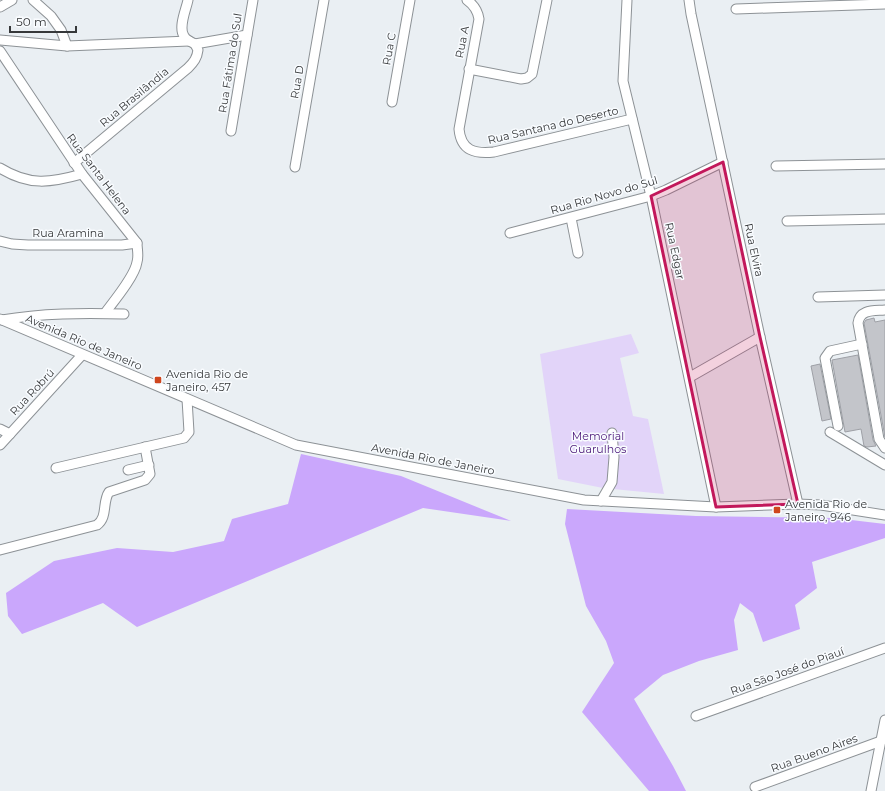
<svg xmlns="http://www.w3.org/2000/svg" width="885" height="791" font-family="Montserrat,sans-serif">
	<rect width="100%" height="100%" fill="#eaeff3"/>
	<path fill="#e2d4f9" d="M631 334 639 353 620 358 633 416 648 419 664 494 603 488 558 479 540 354Z"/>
	<g fill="#caa7fc">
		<path d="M301 454 401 476 511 521 423 508 137 627 103 603 22 634 8 616 6 593 54 561 117 548 173 552 224 541 232 519 288 504Z"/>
		<path d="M567 509 696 516 834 518 885 524V538L812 562 817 588 795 605 800 629 763 642 753 613 740 603 734 620 738 650 699 661 663 675 634 699 673 766 686 791H649L582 712 614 663 606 641 586 606 565 524Z"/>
	</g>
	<g fill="#c3c5ca" stroke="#9ea0a6">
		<path d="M874 318 875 322 885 320V437L864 323 866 320Z"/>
		<path d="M858 355 873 440 876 446 867 447 864 446 861 429 845 432 832 360Z"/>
		<path d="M820 364 831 419 822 421 811 366Z"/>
	</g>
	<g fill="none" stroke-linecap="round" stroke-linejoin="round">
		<defs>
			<g id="minor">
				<path d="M33 0 51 16 61 30 67 46"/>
				<path d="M188 0C186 10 178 27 184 36 186 40 191 42 195 44L247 35"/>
				<path d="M467 0C474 5 478 12 479 19L459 129C461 151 475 154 494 152L632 119"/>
				<path d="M627 0 623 81 651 196 716 507"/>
				<path d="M689 0 691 14 760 337 798 504"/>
				<path d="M0 7 12 0"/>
				<path d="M736 9 885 4"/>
				<path d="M0 40 67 46 189 41"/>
				<path d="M0 51 82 174 137 243C137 249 139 256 137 262 135 276 114 301 105 313"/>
				<path d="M469 69 521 79 527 78 532 74 547 0"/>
				<path d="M392 102 410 0"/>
				<path d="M231 131 253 0"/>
				<path d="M74 163 188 68C194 62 197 58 198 50L195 44"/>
				<path d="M776 166 885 164"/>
				<path d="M295 167 324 0"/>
				<path d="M0 168C29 186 50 183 82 174"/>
				<path d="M571 218 578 253"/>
				<path d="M787 221 885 219"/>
				<path d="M510 233 651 196 666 190 723 162"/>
				<path d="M0 241 12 244 28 245H122L137 243"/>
				<path d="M818 297 885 295"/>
				<path d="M885 310C874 311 860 309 858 323L879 439 885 448"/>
				<path d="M0 319 296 445 584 500 716 507 798 504 821 505 885 515"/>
				<path d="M2 320C42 313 83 313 124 314"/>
				<path d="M690 377 760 337"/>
				<path d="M838 426 825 358 830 351 862 344"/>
				<path d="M0 429 10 434"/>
				<path d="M830 432 885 465"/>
				<path d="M0 445 82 355"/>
				<path d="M56 468 184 438 189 432 187 399"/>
				<path d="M128 470 149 465"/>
				<path d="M601 501 612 482 614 457 612 433"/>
				<path d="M0 550 97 525C108 517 102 502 109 492L145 480 150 474 145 447"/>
				<path d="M696 716 885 648"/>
				<path d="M755 787 881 741"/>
				<path d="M871 791 885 720"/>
			</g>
		</defs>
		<use href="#minor" stroke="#8d9296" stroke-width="11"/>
		<use href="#minor" stroke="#fff" stroke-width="9"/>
	</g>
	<path fill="#c2185b" fill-opacity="0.2" stroke="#c2185b" stroke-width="3" stroke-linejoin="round" d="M723 162 760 337 798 504 716 507 651 196Z"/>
	<g fill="#cf461e" stroke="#f9fcff" stroke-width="1.5">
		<rect x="154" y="376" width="8" height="8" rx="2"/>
		<rect x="773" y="506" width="8" height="8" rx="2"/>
	</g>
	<g text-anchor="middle" stroke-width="3" stroke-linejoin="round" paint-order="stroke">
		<g font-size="11" fill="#36383a" stroke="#f9fcff">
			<text transform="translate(462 42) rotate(-79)" y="4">Rua A</text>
			<text transform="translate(389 49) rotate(-80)" y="4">Rua C</text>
			<text transform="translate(230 63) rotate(-81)" y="4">Rua Fátima do Sul</text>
			<text transform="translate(297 82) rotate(-80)" y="4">Rua D</text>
			<text transform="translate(134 97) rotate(-40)" y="4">Rua Brasilândia</text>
			<text transform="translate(553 125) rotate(-13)" y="4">Rua Santana do Deserto</text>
			<text transform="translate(99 174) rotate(53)" y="4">Rua Santa Helena</text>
			<text transform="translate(604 195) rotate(-16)" y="4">Rua Rio Novo do Sul</text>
			<text x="68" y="237">Rua Aramina</text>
			<text transform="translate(754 250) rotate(78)" y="4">Rua Elvira</text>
			<text transform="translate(675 251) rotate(78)" y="4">Rua Edgar</text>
			<text transform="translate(84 342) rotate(23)" y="4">Avenida Rio de Janeiro</text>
			<text transform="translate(32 392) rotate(-47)" y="4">Rua Robrú</text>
			<text transform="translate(433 459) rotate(11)" y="4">Avenida Rio de Janeiro</text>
			<text transform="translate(787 671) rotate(-20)" y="4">Rua São José do Piauí</text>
			<text transform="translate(814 753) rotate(-20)" y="4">Rua Bueno Aires</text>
		</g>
		<g font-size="11" fill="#36383a" stroke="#f9fcff" text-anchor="start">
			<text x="166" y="378">Avenida Rio de<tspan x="166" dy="13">Janeiro, 457</tspan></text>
			<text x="785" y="508">Avenida Rio de<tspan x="785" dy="13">Janeiro, 946</tspan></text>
		</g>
		<g font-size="11" fill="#4b1779" stroke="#f9fcff">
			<text x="598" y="440">Memorial<tspan x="598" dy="13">Guarulhos</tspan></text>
		</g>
	</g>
	<path d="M10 26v6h66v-6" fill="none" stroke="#36383a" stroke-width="2"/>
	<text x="16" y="26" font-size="12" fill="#36383a" stroke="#f9fcff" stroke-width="3" paint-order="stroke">50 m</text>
</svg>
